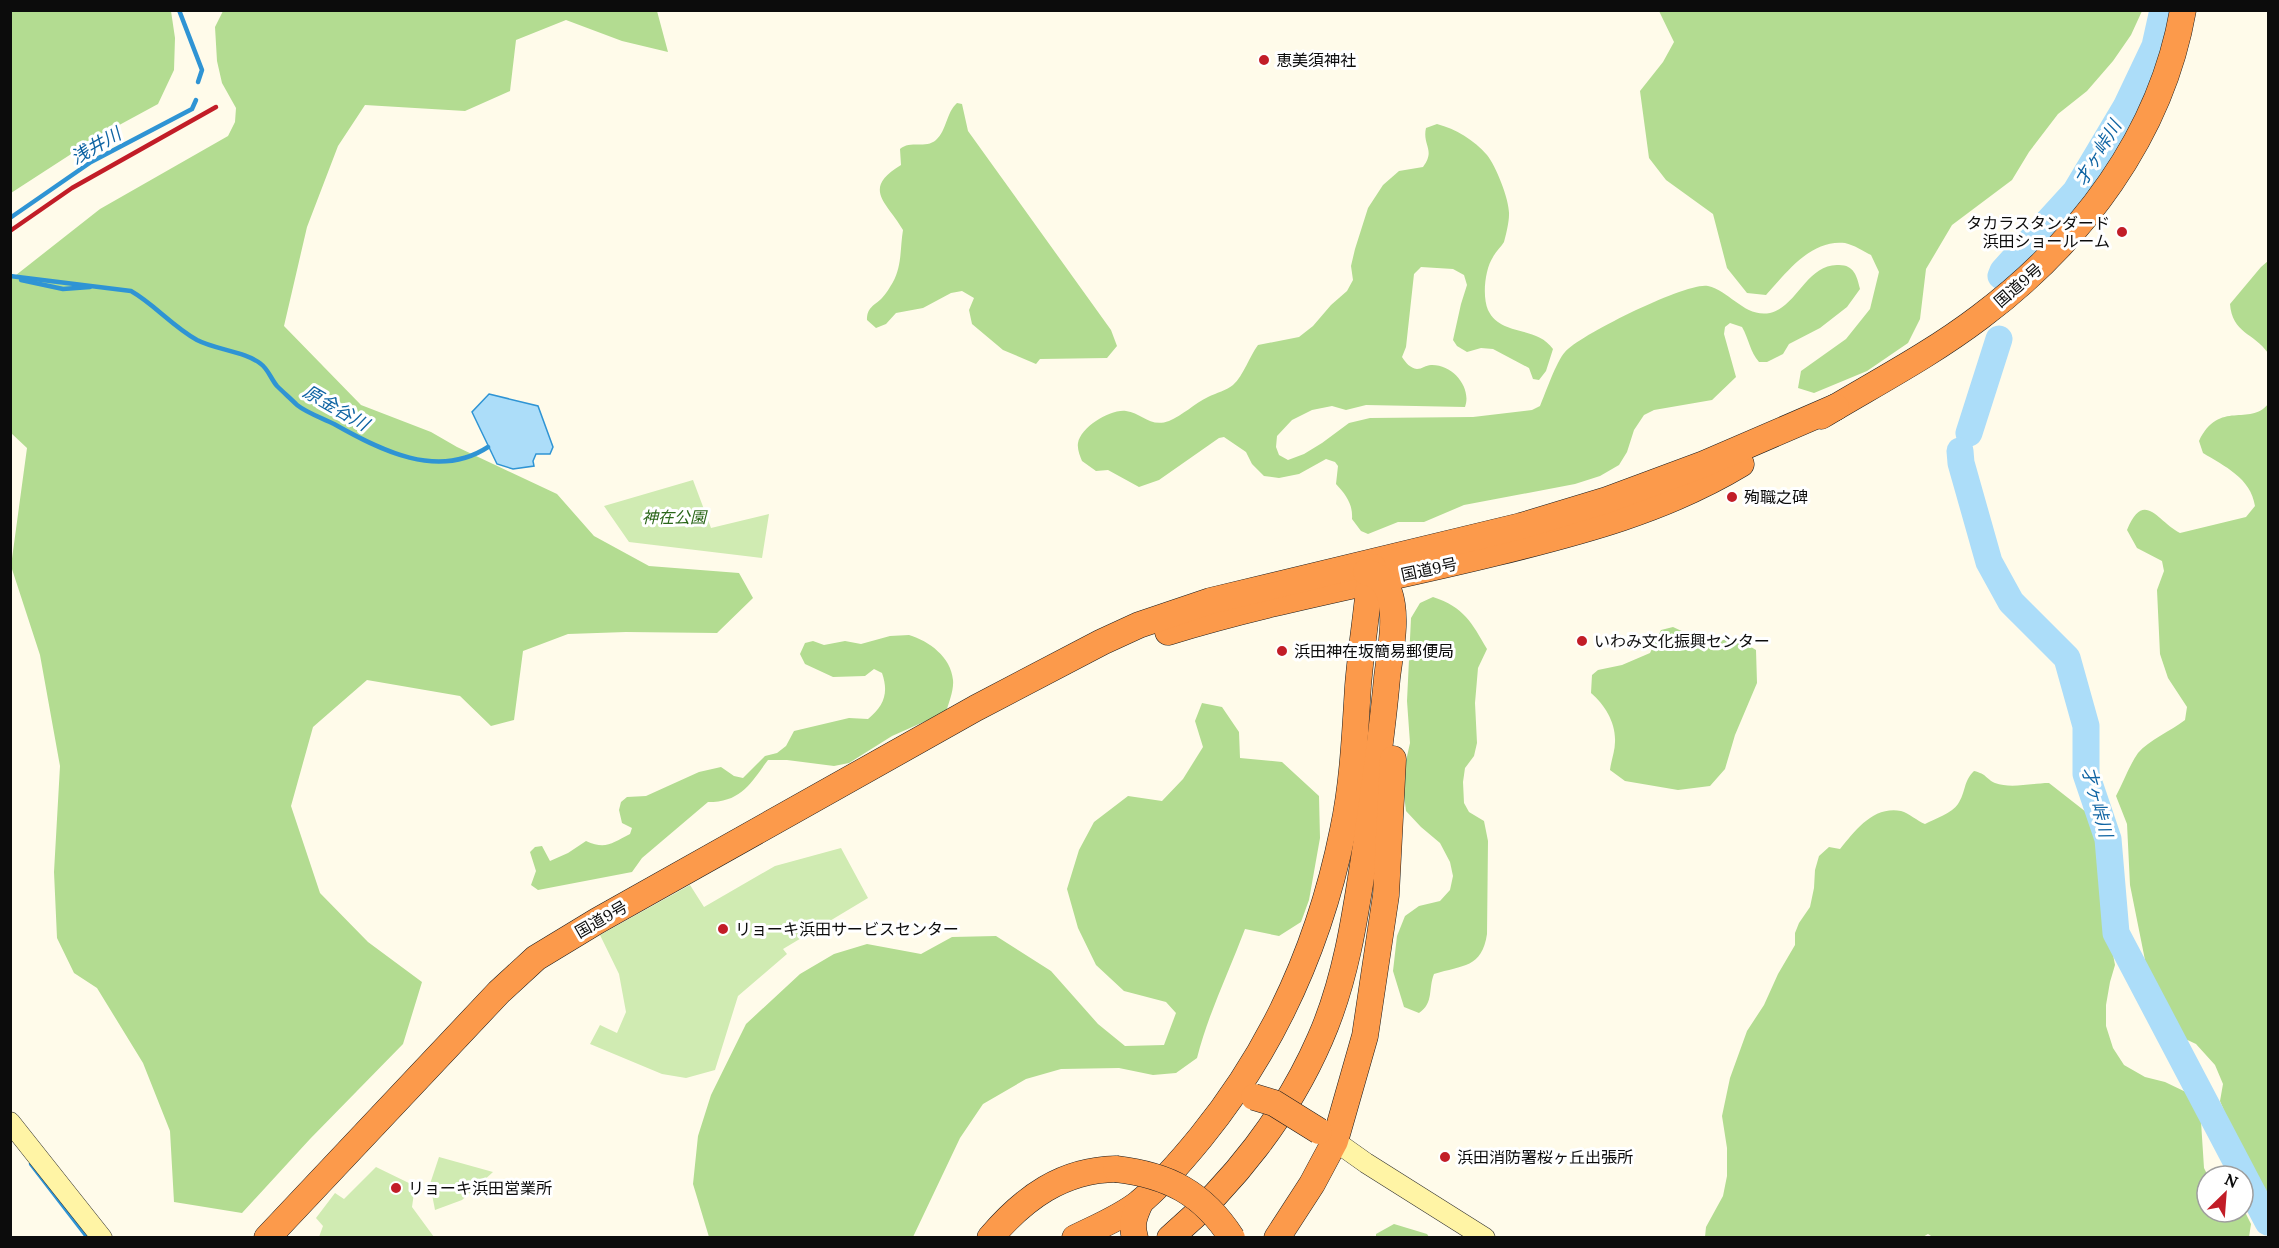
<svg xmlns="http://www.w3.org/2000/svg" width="2279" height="1248" font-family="Lora,'Noto Sans JP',serif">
	<rect width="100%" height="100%" fill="#fffbea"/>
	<g fill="#d0ebb2">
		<path d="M693 480 711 528 769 514 762 558 629 542 604 506Z"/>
		<path d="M841 848 868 898 783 949 787 954 738 996 715 1070 686 1078 662 1074 590 1044 600 1025 617 1033 626 1012 619 974 600 935 690 885 704 907 775 866Z"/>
		<path d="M439 1157 493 1172 462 1200 435 1210 430 1184Z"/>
		<path d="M376 1167 415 1186 412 1207 434 1237H319L323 1226 316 1218 335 1193 344 1199Z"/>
	</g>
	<g fill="#b3dc91">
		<path d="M11 10 171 11 175 38 174 70 158 104 99 136 11 193Z"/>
		<path d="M223 11H657L668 52 622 41 566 20 516 40 510 91 465 111 365 105 338 146 307 227 284 326 361 405 431 432 457 447 557 494 594 536 649 566 739 573 753 598 717 633 626 632 568 634 523 651 514 720 491 726 460 696 367 680 313 727 291 806 320 893 368 942 422 982 403 1044 310 1139 242 1213 174 1202 170 1131 143 1063 97 988 74 973 57 938 54 872 60 766 40 655 11 566 27 448 11 433V279L100 209 228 136 235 122 236 108 222 83 217 61 215 27Z"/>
		<path d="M1659 11H2142L2131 35 2113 61 2087 91 2058 114 2029 152 2012 180 1952 225 1926 269 1920 319 1908 343 1867 371 1814 393 1798 388 1801 371 1846 339 1870 309 1879 272 1871 255C1863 251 1854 245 1845 243 1811 239 1787 272 1766 295L1747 293 1727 268 1713 214 1666 180 1649 158 1640 91 1663 62 1674 42Z"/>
		<path d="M957 103 962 104 968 131 1111 330 1117 346 1107 358 1040 359 1036 364 1003 350 972 324 969 310 974 298 962 291 951 293 923 308 896 313 886 324 876 328 867 320C867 307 874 306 882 298 886 294 890 287 893 282 902 266 900 248 903 230 887 202 861 189 901 165L900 149C910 140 926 149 936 140 947 130 946 113 957 103Z"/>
		<path d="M1437 124C1456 129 1474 140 1487 155 1496 166 1510 201 1509 215 1509 222 1506 235 1504 242 1501 247 1496 251 1493 257 1485 269 1482 296 1488 310 1501 337 1536 325 1553 349L1546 371 1539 380 1533 379 1529 368 1493 349 1481 348 1467 352 1457 346 1453 340 1461 304 1467 285 1464 275 1453 269 1421 267 1414 274 1406 347 1402 357C1406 363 1410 368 1417 369 1422 369 1426 365 1431 365 1453 364 1472 388 1465 407L1366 405 1346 410 1332 406 1312 410 1292 420 1277 436 1276 447 1279 455 1288 460 1304 454 1322 443 1349 423 1370 418 1473 417 1532 410 1540 406C1546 392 1556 362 1565 352 1579 335 1689 281 1708 286 1730 291 1745 318 1770 313 1797 307 1807 263 1839 265 1854 265 1857 276 1860 289L1847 307 1820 328 1789 344 1783 354 1767 362H1759C1750 352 1749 339 1742 327L1730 323 1725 327 1724 334 1736 377 1712 400 1654 410 1644 415 1634 430 1627 452 1619 465 1600 476 1575 484 1464 505 1424 522H1398L1368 534 1361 531 1352 519C1353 504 1346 495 1336 484L1338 466 1335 462 1326 459 1299 474 1279 478 1264 476 1252 464 1246 452 1224 437 1219 438 1159 480 1139 487 1108 470 1096 471 1082 461C1080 456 1077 449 1078 443 1081 427 1110 409 1126 411 1142 413 1150 428 1169 421 1183 415 1194 404 1208 397 1216 393 1227 390 1233 385 1244 375 1249 357 1258 345L1299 337 1313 326 1331 305 1347 291 1353 280 1351 266 1355 249 1368 208 1383 185 1399 171 1423 167C1436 150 1422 145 1426 128Z"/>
		<path d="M2268 261V353C2254 333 2232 333 2230 304L2261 267Z"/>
		<path d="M2268 404V1198L2257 1189 2220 1101 2223 1084 2215 1065 2196 1044 2179 1036 2162 1007 2147 970 2130 885 2127 824 2116 796C2123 783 2129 766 2138 753 2149 740 2171 731 2185 720L2187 707 2168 678 2160 654 2157 590 2164 571 2162 561 2137 548 2127 530C2144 489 2157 521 2180 533L2246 517 2255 506C2251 478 2224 466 2203 453L2199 441C2219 399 2250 427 2268 404Z"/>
		<path d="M1433 597C1464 607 1472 623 1487 649L1478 668 1475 703 1477 743 1474 756 1465 768 1463 782 1464 803 1469 812 1484 821 1488 841 1487 934C1482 968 1463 965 1434 974 1428 989 1434 1003 1419 1013L1404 1007 1393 971 1397 936 1405 916 1419 906 1440 901 1450 890 1453 876 1450 862 1440 843 1421 827 1406 811 1402 779 1410 743 1407 701 1411 618 1420 603Z"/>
		<path d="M1673 627 1686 633 1698 643H1712L1727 639 1741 641 1756 650 1757 683 1735 735 1725 769 1710 786 1678 790 1625 781 1610 770C1611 761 1615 751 1615 742 1616 723 1605 705 1591 693L1592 675 1598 670 1622 665 1650 653 1661 630Z"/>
		<path d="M909 635C929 641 951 657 953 680 954 690 949 702 946 712L892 736 849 763 834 766 787 760H768C750 784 741 802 708 802L642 858 632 872 538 890 531 885 536 871 530 852 535 847 542 846 550 861 568 853 586 841C606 850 612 843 630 834L632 828 622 823 619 810 621 802 627 797 646 796 699 772 721 767 734 776 743 778 765 756 777 753 786 746 794 731 849 718 868 719C884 706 889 693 882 673L874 669 865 676 833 677 805 664 800 654 805 643 813 641 824 645 845 641 861 644 890 636Z"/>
		<path d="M1202 703 1222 707 1239 732 1240 758 1282 762 1319 796 1320 838 1309 900 1301 922 1279 936 1245 929C1229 972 1208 1014 1197 1058L1176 1073 1153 1075 1119 1068 1061 1069 1026 1079 983 1104 960 1138 913 1237H709L693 1184 698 1136 711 1095 746 1024 800 974 834 954 867 944 921 954 952 937 996 936 1051 971 1098 1024 1125 1046 1164 1045 1176 1013 1166 1002 1124 991 1096 965 1078 928 1067 889 1079 850 1094 822 1128 796 1162 801 1183 779 1203 747 1195 721Z"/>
		<path d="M1974 771C1987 774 1986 779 1995 783 2011 789 2032 783 2049 783L2086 812 2093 833 2106 856 2107 896 2105 933 2112 949 2115 965 2110 982 2106 1005V1026L2113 1048 2124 1065 2145 1077 2165 1082 2190 1094 2200 1106 2204 1168 2208 1176 2207 1212H2243V1208L2251 1224 2249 1237 1934 1238 1928 1234 1921 1238 1705 1237 1706 1227 1723 1196 1727 1176V1148L1722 1116 1730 1078 1747 1031 1764 1005 1778 974 1795 945V933L1799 923 1810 907 1814 888 1815 870 1819 856 1829 847 1840 849C1856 830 1873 806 1901 811 1909 813 1917 821 1925 824 1935 819 1952 813 1958 804 1966 792 1963 782 1974 771Z"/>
		<path d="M1394 1224 1427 1234 1429 1237H1376V1234Z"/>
	</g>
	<path fill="#acddf9" stroke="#2f94d4" stroke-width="1.5" d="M489 394 538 406 553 447 550 454H536L533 461 534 466 513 469 497 464 472 412Z"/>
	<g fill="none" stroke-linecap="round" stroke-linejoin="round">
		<g stroke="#2f94d4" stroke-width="4.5">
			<path d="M179 10 202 70 198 82"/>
			<path d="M10 218 91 162 192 109 196 100"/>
			<path d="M10 276 131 291C154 304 172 326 197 340 216 350 245 351 261 364 268 369 271 379 277 386 283 392 291 399 297 405 307 413 322 418 334 424 380 450 438 480 488 447"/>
			<path d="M21 280 63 289 90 287"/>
			<path d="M31 1164 88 1238"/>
		</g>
		<g stroke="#acddf9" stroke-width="27">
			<path d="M2001 276 2003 271 2076 191 2126 107 2155 46 2163 10"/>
			<path d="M1969 433 1999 339"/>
			<path d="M1960 451 1961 463 1989 562 2011 602 2067 658 2086 726V774L2108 839 2116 933 2268 1222"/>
		</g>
		<defs>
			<g id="secondary">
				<path d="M10 1122 102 1238"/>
				<path d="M1335 1141 1366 1163 1485 1238"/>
			</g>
			<g id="highway">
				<path d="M1821 416C1874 384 1930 355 1980 317 2080 242 2161 136 2183 10"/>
				<path d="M1168 632C1275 599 1386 580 1495 553 1580 532 1665 510 1741 464"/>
				<path d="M267 1238 499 992 536 958 597 921 976 708 1102 642 1139 625 1210 601 1521 526 1607 500 1704 464 1836 407"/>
				<path d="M990 1238C1024 1198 1062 1170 1116 1169"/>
				<path d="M1075 1238C1097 1227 1120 1218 1139 1203 1162 1184 1183 1159 1201 1137 1275 1046 1320 944 1343 830 1353 783 1355 734 1358 686 1361 649 1367 613 1370 577L1373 567"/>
				<path d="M1135 1238C1131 1224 1134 1216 1140 1203"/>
				<path d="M1170 1238C1233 1184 1287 1115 1320 1039 1347 978 1356 911 1366 845 1374 790 1382 734 1387 678 1390 652 1398 618 1389 592 1385 581 1377 575 1366 572"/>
				<path d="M1277 1238 1312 1184 1335 1141 1365 1036 1386 895 1393 759"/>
			</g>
		</defs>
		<use href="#secondary" stroke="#2e2e2e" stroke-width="21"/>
		<use href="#highway" stroke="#1d1d1d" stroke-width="27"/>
		<use href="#secondary" stroke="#fff4a5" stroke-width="20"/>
		<use href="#highway" stroke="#fc9a4b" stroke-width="26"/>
		<path stroke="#c21d27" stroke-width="4.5" d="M10 231 72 188 216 107"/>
		<defs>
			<g id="highway-bridge">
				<path d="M1254 1097 1274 1103 1319 1131"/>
				<path d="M1116 1169C1168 1175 1203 1193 1232 1238"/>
			</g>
		</defs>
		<use href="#highway-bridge" stroke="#1d1d1d" stroke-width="27" stroke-linecap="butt"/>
		<use href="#highway-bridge" stroke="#fc9a4b" stroke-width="26"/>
	</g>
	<g fill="#c21d27" stroke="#fff" stroke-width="2">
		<circle cx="1264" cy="60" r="6"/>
		<circle cx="2122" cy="232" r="6"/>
		<circle cx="1732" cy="497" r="6"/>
		<circle cx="1582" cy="641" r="6"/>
		<circle cx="1282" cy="651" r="6"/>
		<circle cx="723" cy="929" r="6"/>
		<circle cx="1445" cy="1157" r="6"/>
		<circle cx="396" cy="1188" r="6"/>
	</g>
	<g text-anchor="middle" stroke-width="6" stroke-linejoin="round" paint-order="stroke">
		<g font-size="16" fill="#0c0c0c" stroke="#fff" text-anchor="start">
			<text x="1276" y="66">恵美須神社</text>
			<text x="2110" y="229" text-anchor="end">タカラスタンダード<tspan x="2110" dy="18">浜田ショールーム</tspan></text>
			<text x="1744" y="503">殉職之碑</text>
			<text x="1594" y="647">いわみ文化振興センター</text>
			<text x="1294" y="657">浜田神在坂簡易郵便局</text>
			<text x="735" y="935">リョーキ浜田サービスセンター</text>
			<text x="1457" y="1163">浜田消防署桜ヶ丘出張所</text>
			<text x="408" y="1194">リョーキ浜田営業所</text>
		</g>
		<g font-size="16" fill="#0c0c0c" stroke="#fff">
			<text transform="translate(2018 285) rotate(-41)" y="6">国道9号</text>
			<text transform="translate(1429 569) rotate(-12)" y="6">国道9号</text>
			<text transform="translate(601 919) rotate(-30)" y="6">国道9号</text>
		</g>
		<g font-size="16" font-style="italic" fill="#2a6619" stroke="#fff">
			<text x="674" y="523">神在公園</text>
		</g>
		<g font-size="18" font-style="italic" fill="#0f64a3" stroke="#fff">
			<text transform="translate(96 146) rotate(-30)" y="6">浅井川</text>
			<text transform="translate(2098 153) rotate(-59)" y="6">才ヶ峠川</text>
			<text transform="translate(336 408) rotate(30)" y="6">原金谷川</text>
			<text transform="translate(2097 802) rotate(75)" y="6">才ヶ峠川</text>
		</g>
	</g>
	<rect width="2279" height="1248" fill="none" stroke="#0c0c0c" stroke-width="24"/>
	<g transform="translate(2225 1194) rotate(25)"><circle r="28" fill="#ffffff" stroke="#9e9e9e" stroke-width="1.5"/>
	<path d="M0-4.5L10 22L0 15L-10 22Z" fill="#c21d27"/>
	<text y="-9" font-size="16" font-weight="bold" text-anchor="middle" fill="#0c0c0c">N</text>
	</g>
</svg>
